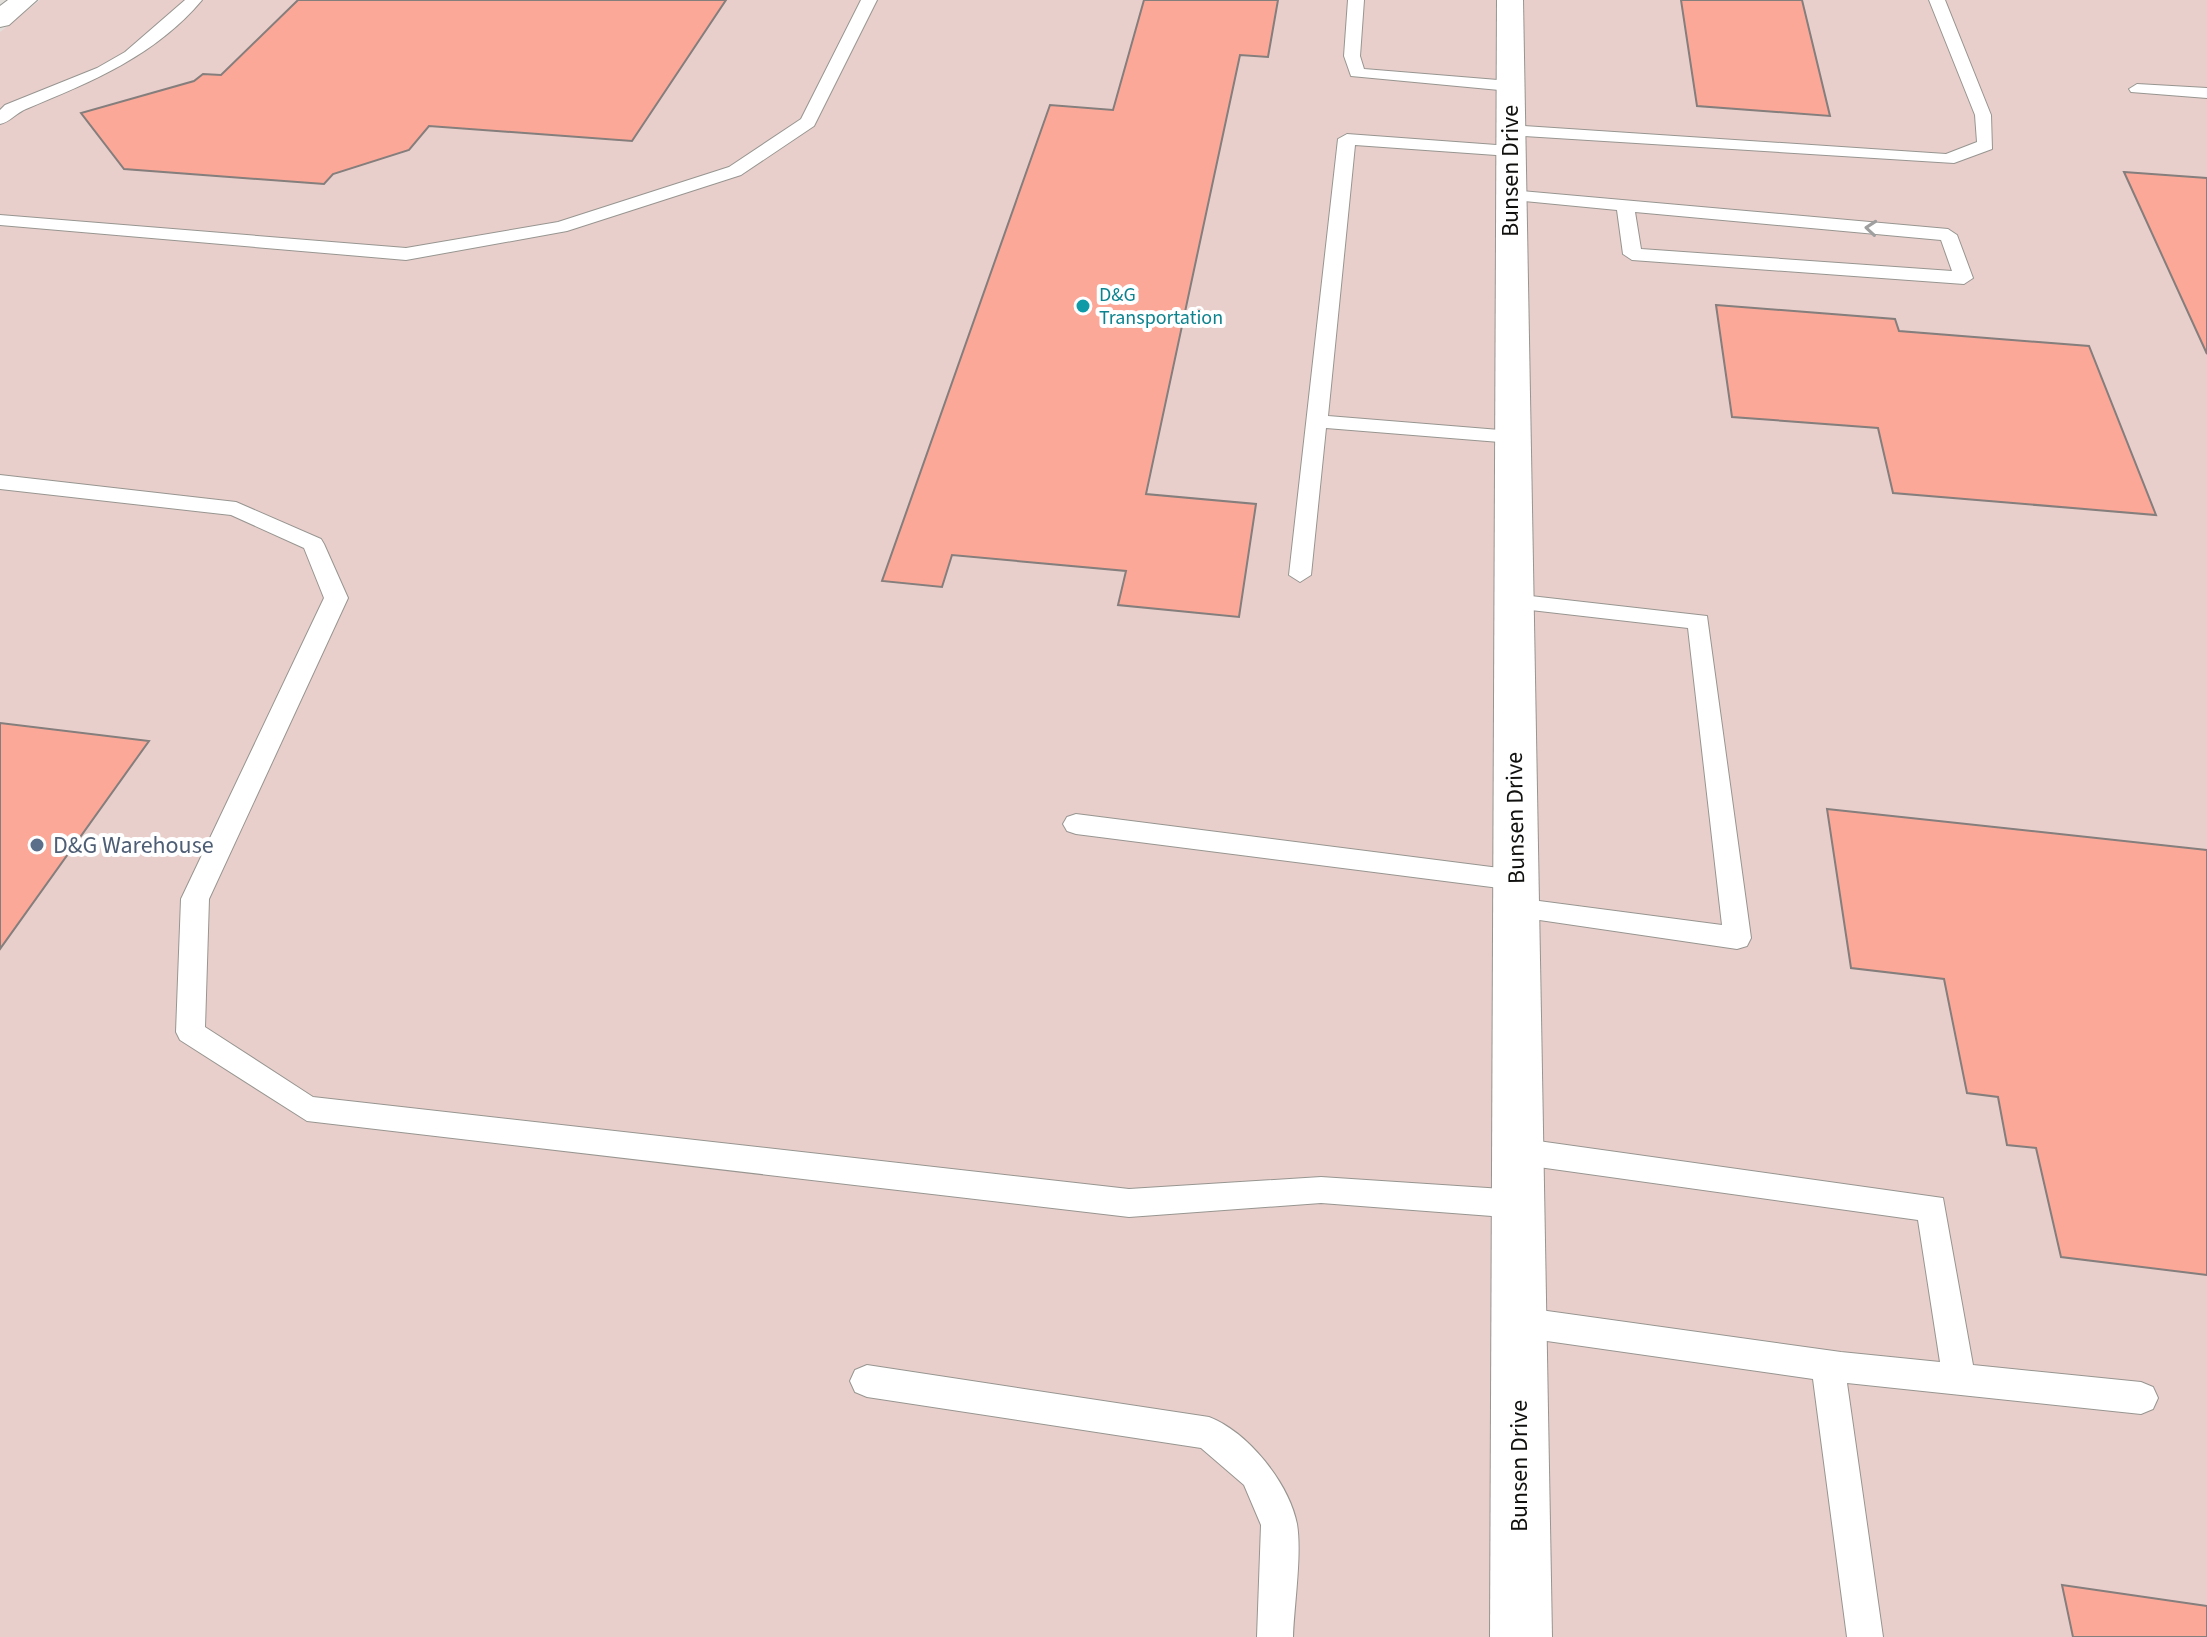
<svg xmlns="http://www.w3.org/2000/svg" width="2207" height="1637" font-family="'Source Sans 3',sans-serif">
	<rect width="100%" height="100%" fill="#e2dfda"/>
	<path fill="#e9cfcc" d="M40 0H2207V1637H0V32Z"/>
	<g fill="#fba898" stroke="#847e7d" stroke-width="2">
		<path d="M298 0H726L632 141 429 126 409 150 333 174 324 184 124 169 81 113 194 81 203 74 221 75Z"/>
		<path d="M1144 0H1278L1268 57 1240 55 1146 494 1256 504 1239 617 1118 605 1126 571 952 555 942 587 882 581 1050 105 1113 110Z"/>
		<path d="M1681 0H1802L1830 116 1697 106Z"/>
		<path d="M2124 172 2207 178V354Z"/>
		<path d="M1716 305 1895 319 1899 331 2089 346 2156 515 1893 493 1878 428 1732 417Z"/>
		<path d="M0 723 149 741 0 949Z"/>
		<path d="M1827 809 2207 850V1275L2061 1257 2036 1148 2007 1145 1998 1097 1967 1093 1944 979 1851 968Z"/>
		<path d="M2062 1585 2207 1606V1637H2073Z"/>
	</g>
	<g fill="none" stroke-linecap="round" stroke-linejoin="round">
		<defs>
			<g id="service">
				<path d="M185 0H202C155 56 91 82 26 109 16 113 10 122 0 124V110L5 105 97 68 125 52Z"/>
				<path d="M861 0H877L814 126 741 175 567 231 406 260 0 225V215L406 248 558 222 729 167 801 119Z"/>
				<path d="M1348 0H1364L1360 56 1364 69 1510 81 1518 86 1510 91 1351 76 1344 56Z"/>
				<path d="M1929 0H1945L1991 115 1992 149 1954 163 1510 135 1501 130 1510 125 1946 154 1977 142 1975 115Z"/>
				<path d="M2137 84 2207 88V98L2131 92 2129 89Z"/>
				<path d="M1347 134 1510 146 1519 151 1510 156 1355 145 1328 416 1512 431 1523 437 1512 443 1326 428 1311 575 1300 582 1289 575 1338 139Z"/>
				<path d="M1510 190 1948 229 1957 235 1973 278 1964 284 1632 260 1623 254 1617 210 1504 199V191ZM1635 212 1941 240 1952 271 1641 249Z"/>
				<path d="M0 475 236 502 321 539 324 544 348 598 209 899 205 1027 313 1097 1129 1189 1321 1177 1518 1190 1529 1194 1534 1204 1529 1214 1518 1218 1321 1203 1129 1217 307 1121 180 1040 176 1032 181 899 324 598 304 548 231 515 0 489Z"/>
				<path d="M1513 594 1707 616 1751 938 1747 946 1737 949 1506 915 1502 908 1506 901 1516 898 1722 925 1688 628 1505 607 1501 602Z"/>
				<path d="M1076 814 1515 870 1524 873 1528 880 1524 887 1515 890 1076 834 1067 831 1063 824 1067 817Z"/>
				<path d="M1517 1138 1943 1198 1973 1365 2141 1382 2153 1387 2158 1398 2153 1409 2141 1414 1847 1383 1883 1637H1847L1813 1379 1518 1337 1506 1333 1502 1322 1506 1311 1518 1307 1841 1352 1940 1362 1918 1220 1517 1164 1506 1160 1502 1151 1506 1142Z"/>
				<path d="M867 1365 1209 1417C1248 1432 1289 1483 1297 1524 1302 1554 1294 1606 1293 1637H1257L1261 1525 1244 1485 1201 1448 867 1397 855 1392 850 1381 855 1370Z"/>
			</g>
			<path id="minor" d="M1497 0H1523L1552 1637H1490Z"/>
			<path id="tertiary" d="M8 0H37L9 25 0 27V6Z"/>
		</defs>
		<use href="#service" stroke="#979590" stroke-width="2"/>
		<use href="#minor" stroke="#979590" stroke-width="2"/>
		<use href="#tertiary" stroke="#979590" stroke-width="2"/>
		<use href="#service" fill="#fff" fill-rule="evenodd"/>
		<use href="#minor" fill="#fff" fill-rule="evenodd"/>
		<use href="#tertiary" fill="#fff" fill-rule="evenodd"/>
	</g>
	<defs><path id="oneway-chevron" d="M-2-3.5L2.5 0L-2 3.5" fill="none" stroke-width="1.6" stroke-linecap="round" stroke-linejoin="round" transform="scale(2)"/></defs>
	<use stroke="#9f9f9f" href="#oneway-chevron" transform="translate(1871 228) rotate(-175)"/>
	<circle fill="#0f9aa8" stroke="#fff" stroke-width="3" cx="1083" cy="306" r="8"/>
	<circle fill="#5c6f8a" stroke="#fff" stroke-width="3" cx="37" cy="845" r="8"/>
	<g text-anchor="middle" stroke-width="8" stroke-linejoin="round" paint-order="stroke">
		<g font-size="20" fill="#0d838f" stroke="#fff" text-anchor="start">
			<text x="1099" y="301">D&amp;G<tspan x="1099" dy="23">Transportation</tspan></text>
		</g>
		<g font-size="24" fill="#10100e" stroke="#fff">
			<text transform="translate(1510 171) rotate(-90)" y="8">Bunsen Drive</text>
			<text transform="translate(1515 818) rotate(-91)" y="8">Bunsen Drive</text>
			<text transform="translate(1519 1466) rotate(-90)" y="8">Bunsen Drive</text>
		</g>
		<g font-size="24" fill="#4e5e75" stroke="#fff" text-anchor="start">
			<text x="53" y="853">D&amp;G Warehouse</text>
		</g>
	</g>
</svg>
